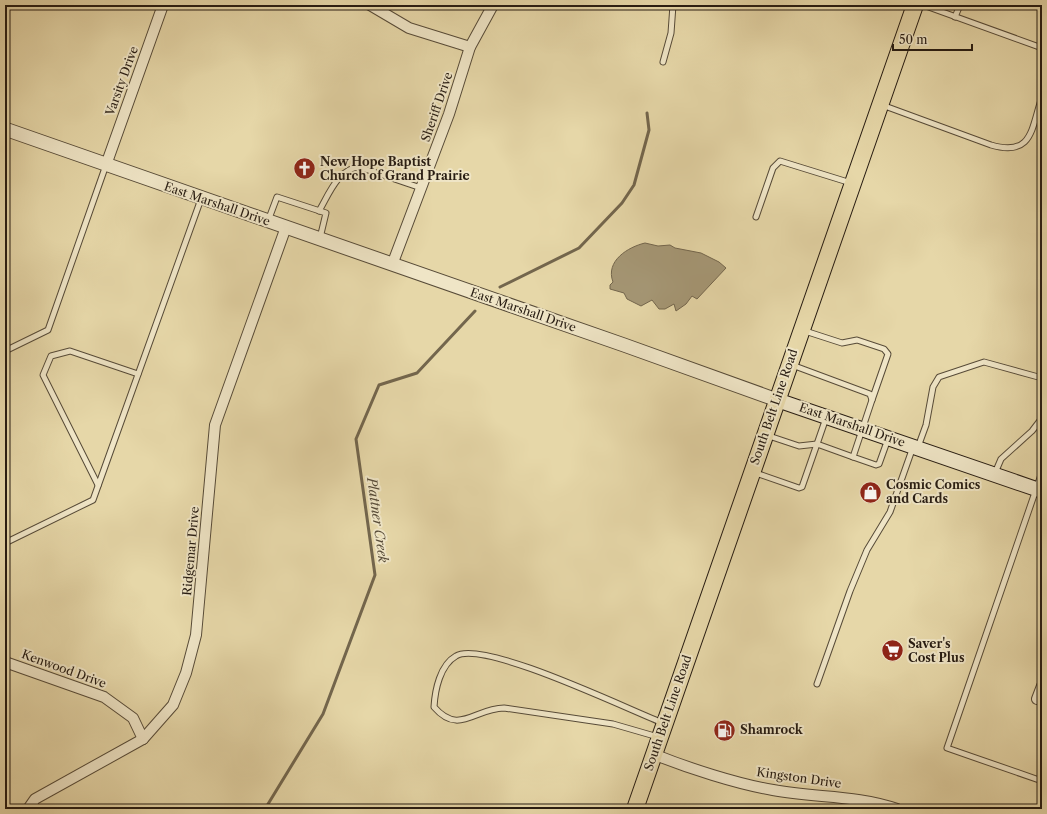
<svg xmlns="http://www.w3.org/2000/svg" width="1047" height="814" font-family="'Libre Caslon Text',serif">
	<rect width="100%" height="100%" fill="#e6d7a8"/>
	<filter id="stains"><feTurbulence type="fractalNoise" baseFrequency=".005" numOctaves="4"/><feColorMatrix values="0 0 0 0 .2 0 0 0 0 .09 0 0 0 0 .02 0 0 0 .5 -.17"/></filter>
	<radialGradient id="worn" r=".72"><stop offset=".6" stop-color="#630" stop-opacity="0"/><stop offset="1" stop-color="#630" stop-opacity=".3"/></radialGradient>
	<path fill="#a59775" stroke="#73664d" d="M645 243 658 246 670 245 675 248 701 253 719 262 726 268 697 299 692 296 686 304 676 311 674 304 665 309H659L652 300 641 306 627 299 624 293 610 289V285L613 282C605 261 628 247 645 243Z"/>
	<g fill="none" stroke-linecap="round" stroke-linejoin="round">
		<g stroke="#73664d" stroke-width="3">
			<path d="M500 287 579 248 622 203 634 185 649 130 647 113"/>
			<path d="M265 809 323 714 375 575 356 439 379 385 417 373 475 311"/>
		</g>
		<defs>
			<g id="service">
				<path d="M923 5 1042 48"/>
				<path d="M955 17 960 5"/>
				<path d="M663 62 671 33 673 5"/>
				<path d="M882 105 991 145C1033 157 1031 129 1042 97"/>
				<path d="M319 211C329 194 338 169 359 167L421 188"/>
				<path d="M756 217 773 168 780 161 851 183"/>
				<path d="M268 221 277 197 326 213 320 238"/>
				<path d="M805 331 842 343 857 340 884 349 888 354 872 400"/>
				<path d="M5 351 48 330 106 165"/>
				<path d="M792 365 870 394 872 400 853 457 876 465 879 464 888 439"/>
				<path d="M826 418 817 444 853 457"/>
				<path d="M766 435 799 446 817 444"/>
				<path d="M918 447 926 425 933 387 939 377 984 362 1042 378"/>
				<path d="M753 472 799 488 802 487 817 444"/>
				<path d="M1042 472 947 748 1042 781"/>
				<path d="M995 473 1001 459 1032 431 1042 418"/>
				<path d="M98 485 43 375 51 356 70 351 138 374"/>
				<path d="M5 543 93 500 201 199"/>
				<path d="M817 684 850 591 867 550 890 512 913 447"/>
				<path d="M658 737 613 724 504 708C475 708 459 736 434 707 435 690 440 665 456 656 483 639 629 710 663 723"/>
			</g>
			<g id="minor">
				<path d="M370 5 409 28 470 47"/>
				<path d="M106 165 163 5"/>
				<path d="M392 265 449 114 470 47 493 5"/>
				<path d="M5 662 104 697 133 718 143 739"/>
				<path d="M1037 699 1042 686"/>
				<path d="M653 754C688 768 737 784 773 790 815 798 857 795 897 809"/>
				<path d="M28 809 35 799 143 739 173 705 186 673 196 635 215 425 286 227"/>
			</g>
			<path id="tertiary" d="M5 129 624 345 777 400"/>
			<path id="secondary" d="M777 400 1042 491"/>
			<path id="primary" d="M635 809 915 5"/>
		</defs>
		<use href="#service" stroke="#574b38" stroke-width="7"/>
		<use href="#minor" stroke="#574b38" stroke-width="12"/>
		<use href="#tertiary" stroke="#574b38" stroke-width="15"/>
		<use href="#secondary" stroke="#271c12" stroke-width="16"/>
		<use href="#primary" stroke="#271c12" stroke-width="18"/>
		<use href="#service" stroke="#efe5c6" stroke-width="5"/>
		<use href="#minor" stroke="#efe5c6" stroke-width="10"/>
		<use href="#tertiary" stroke="#efe5c6" stroke-width="13"/>
		<use href="#secondary" stroke="#efe5c6" stroke-width="14"/>
		<use href="#primary" stroke="#e6d7a8" stroke-width="16"/>
	</g>
	<defs>
		<symbol id="church-disc" viewBox="-11 -11 22 22"><circle r="9.5" fill="#8f2418" stroke="#efe5c6"/><path d="M-1.2-6h2.4v3.5h3.3v2.4h-3.3V6h-2.4V-.1h-3.3v-2.4h3.3Z" fill="#fff"/></symbol>
		<symbol id="shop-disc" viewBox="-11 -11 22 22"><circle r="9.5" fill="#8f2418" stroke="#efe5c6"/><path d="M-5-2.5h2.3a2.7 3.5 0 0 1 5.4 0H5L5.5 6h-11ZM-1.5-2.5h3a1.5 2.3 0 0 0-3 0Z" fill="#fff"/></symbol>
		<symbol id="supermarket-disc" viewBox="-11 -11 22 22"><circle r="9.5" fill="#8f2418" stroke="#efe5c6"/><path d="M-6-5.5h2.5l.6 2H6L4.5 2H-2.5L-4.4-4H-6ZM-1.5 3.2a1.3 1.3 0 1 0 .1 0ZM3 3.2a1.3 1.3 0 1 0 .1 0Z" fill="#fff"/></symbol>
		<symbol id="fuel-disc" viewBox="-11 -11 22 22"><circle r="9.5" fill="#8f2418" stroke="#efe5c6"/><path d="M-5.5-6h7V0h2V4h1.3V-2.5L3-4.5l.8-.8L6-3V5H2.5V1h-1V6h-7ZM-4.2-4.7v3.2H.2V-4.7Z" fill="#fff"/></symbol>
	</defs>
	<g fill-rule="evenodd">
		<use href="#church-disc" x="292" y="156" width="25" height="25"/>
		<use href="#shop-disc" x="858" y="480" width="25" height="25"/>
		<use href="#supermarket-disc" x="880" y="638" width="25" height="25"/>
		<use href="#fuel-disc" x="712" y="718" width="25" height="25"/>
	</g>
	<g text-anchor="middle" stroke-width="4" stroke-linejoin="round" paint-order="stroke">
		<g font-size="12" fill="#271c12" stroke="#efe5c6">
			<text transform="translate(122 81) rotate(-70)" y="4">Varsity Drive</text>
			<text transform="translate(437 107) rotate(-71)" y="4">Sheriff Drive</text>
			<text transform="translate(217 204) rotate(19)" y="4">East Marshall Drive</text>
			<text transform="translate(523 310) rotate(19)" y="4">East Marshall Drive</text>
			<text transform="translate(774 407) rotate(-71)" y="4">South Belt Line Road</text>
			<text transform="translate(852 425) rotate(19)" y="4">East Marshall Drive</text>
			<text transform="translate(191 551) rotate(-85)" y="4">Ridgemar Drive</text>
			<text transform="translate(64 669) rotate(20)" y="4">Kenwood Drive</text>
			<text transform="translate(668 713) rotate(-71)" y="4">South Belt Line Road</text>
			<text transform="translate(799 778) rotate(8)" y="4">Kingston Drive</text>
		</g>
		<g font-size="12" font-weight="bold" fill="#271c12" stroke="#efe5c6" text-anchor="start">
			<text x="320" y="166">New Hope Baptist<tspan x="320" dy="14">Church of Grand Prairie</tspan></text>
			<text x="886" y="489">Cosmic Comics<tspan x="886" dy="14">and Cards</tspan></text>
			<text x="908" y="648">Saver's<tspan x="908" dy="14">Cost Plus</tspan></text>
			<text x="740" y="734">Shamrock</text>
		</g>
		<g font-size="13" font-style="italic" fill="#594d3a" stroke="#efe5c6">
			<text transform="translate(378 520) rotate(82)" y="5">Plattner Creek</text>
		</g>
	</g>
	<rect width="1047" height="814" fill="none" stroke="#e6d7a8" stroke-width="20"/>
	<rect x="6" y="6" width="1035" height="802" fill="none" stroke="#271c12" stroke-width="2"/>
	<rect x="10" y="10" width="1027" height="794" fill="none" stroke="#271c12"/>
	<path d="M893 44v6h79v-6" fill="none" stroke="#271c12" stroke-width="2"/>
	<text x="899" y="44" font-size="12" fill="#271c12" stroke="#efe5c6" stroke-width="3" paint-order="stroke">50 m</text>
	<rect width="100%" height="100%" filter="url(#stains)"/>
	<rect width="100%" height="100%" fill="url(#worn)"/>
</svg>
